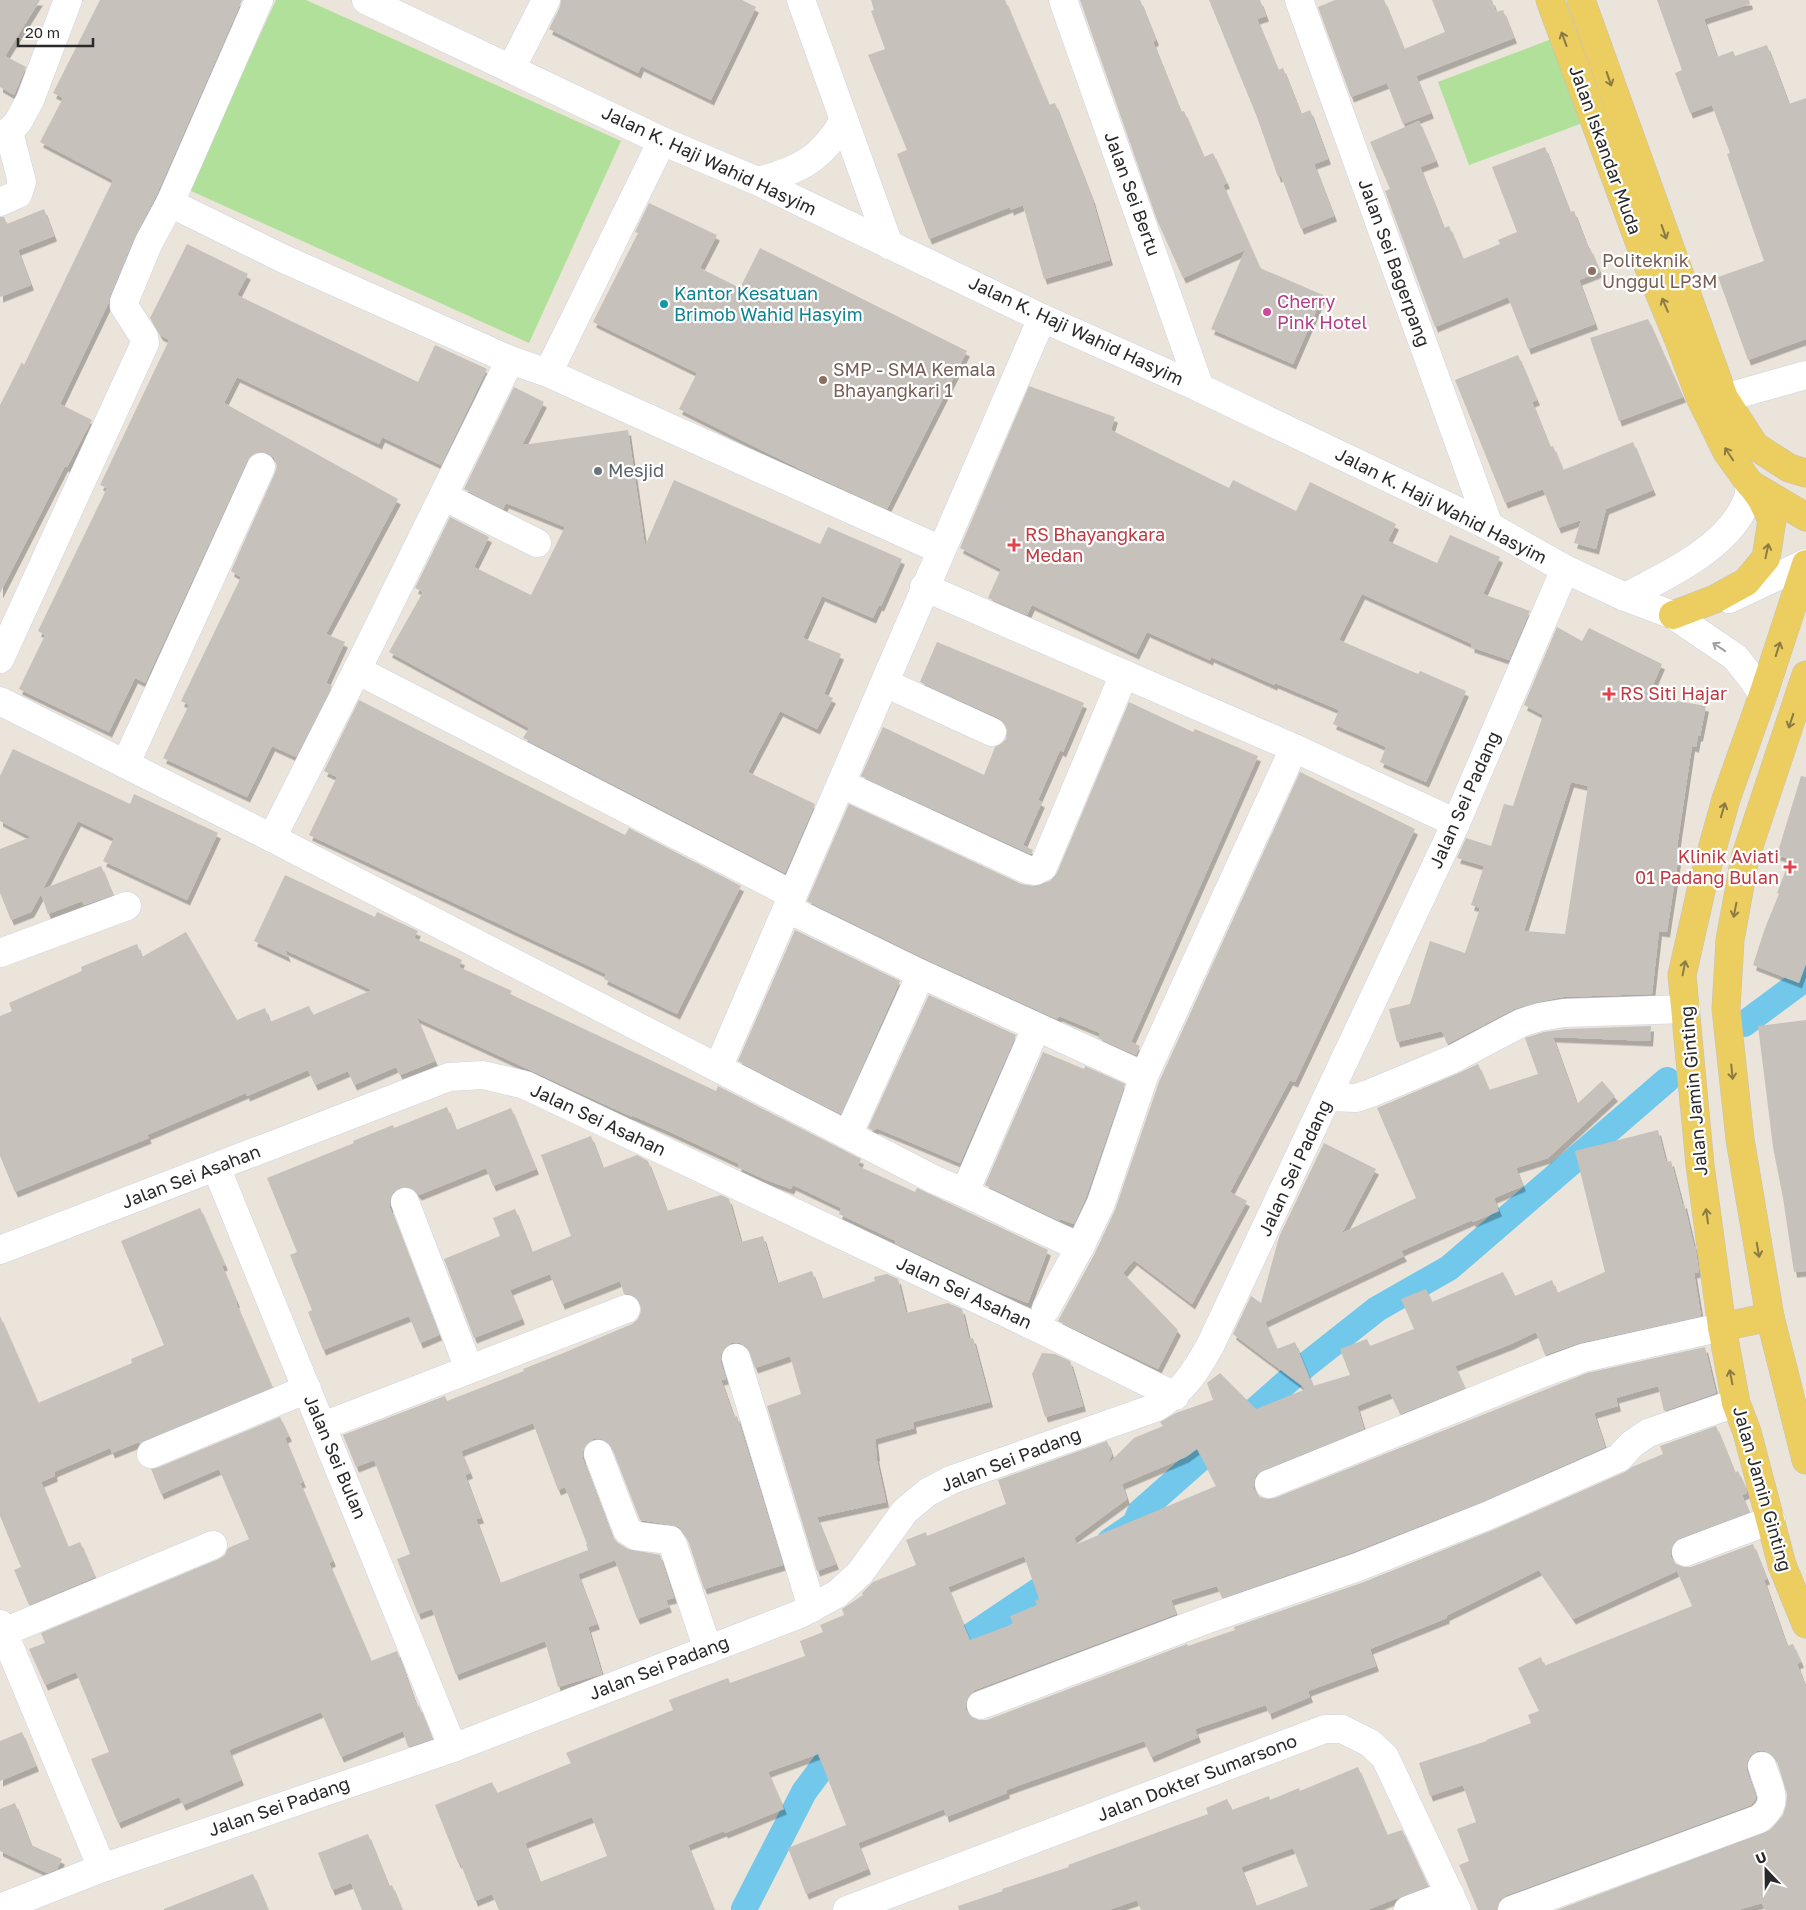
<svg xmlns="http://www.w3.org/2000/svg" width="1806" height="1910" font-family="'Golos Text',sans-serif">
	<defs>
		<filter id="shadow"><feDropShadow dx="3" dy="5.5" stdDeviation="0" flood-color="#0004"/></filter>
	</defs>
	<rect width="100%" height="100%" fill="#ebe4db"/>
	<g fill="#b0e099">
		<path d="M276 0H306L621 141 529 343 189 190Z"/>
		<path d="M1557 37 1588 121 1469 165 1438 82Z"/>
	</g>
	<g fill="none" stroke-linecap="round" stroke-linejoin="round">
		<g stroke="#71c8ea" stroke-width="26">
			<path d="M1744 1024 1806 978"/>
			<path d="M1110 1541 1135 1524 1140 1512 1306 1365 1377 1309 1449 1268 1667 1080"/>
			<path d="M938 1658 1066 1572"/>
			<path d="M744 1909 804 1792 844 1738"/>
		</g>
	</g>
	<g fill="#c6c1bb" fill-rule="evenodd" filter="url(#shadow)">
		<path d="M0 0H40L5 56 26 67 14 95 0 87Z"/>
		<path d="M100 0H242L156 196 135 236 110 296 108 304 60 404 92 420 67 467 65 466 0 593V405L22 362 24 365 113 180 40 142 63 98 53 93Z"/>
		<path d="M561 0H742L756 7 711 100 641 66 638 73 549 29 560 7Z"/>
		<path d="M871 0H1005L1049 105 1055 103 1092 198 1110 260 1044 279 1023 205 1011 210 1010 207 929 239 897 154 907 150 868 55 885 49 871 11 874 10Z"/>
		<path d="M1080 0H1140L1156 40 1153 42 1181 112 1184 111 1204 157 1213 153 1227 183 1223 185 1260 268 1323 295 1293 364 1211 329 1245 250 1183 278 1157 220Z"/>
		<path d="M1209 0H1260L1266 16 1257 19 1278 70 1283 68 1301 114 1310 110 1328 159 1314 164 1334 216 1301 229 1281 176 1278 177 1257 117Z"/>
		<path d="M1335 0H1384L1404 49 1445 32 1432 0H1492L1496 12 1503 10 1514 38 1416 76 1431 113 1403 124 1387 83 1351 97 1318 7Z"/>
		<path d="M1657 0H1749L1750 4 1704 19 1717 57 1733 51 1735 56 1767 45 1789 104 1806 98V339L1748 360 1718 277 1764 261 1727 154 1730 153 1712 105 1690 113 1675 73 1682 70Z"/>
		<path d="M1419 121 1436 161 1420 167 1444 228 1449 226 1463 259 1500 244 1498 240 1517 232 1492 167 1545 147 1570 212 1574 211 1588 248H1590L1600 272 1579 280 1595 324 1528 349 1508 297 1435 327 1385 191 1390 189 1370 142Z"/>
		<path d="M649 203 717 235 700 268 740 288 760 248 967 351 887 509 804 471 679 409 697 373 593 322 638 233 635 232Z"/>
		<path d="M44 209 54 236 18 250 31 285 0 297V217H4L7 224Z"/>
		<path d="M187 244 248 274 237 295 418 382 435 345 487 369 441 465 382 437 379 444 237 377 224 403 398 499 326 634 345 642 326 683 332 686 296 757 272 746 247 797 163 758 189 705 181 701 241 577 231 571 275 473 277 466 274 458 268 453 259 452 252 455 247 461 145 683 135 678 109 732 19 689 45 635 38 631 107 488 100 485 169 340 160 335 150 318Z"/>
		<path d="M1648 319 1683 397 1619 421 1590 338Z"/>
		<path d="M1518 355 1537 400 1532 402 1550 447 1553 446 1563 470 1633 442 1653 490 1606 509 1596 549 1574 543 1581 520 1558 528 1543 489 1505 503 1455 380Z"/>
		<path d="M1029 386 1115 417 1111 430 1229 488 1233 480 1296 511 1310 482 1396 524 1388 541 1437 563 1450 535 1500 557 1483 594 1530 611 1509 660 1471 647 1472 644 1362 594 1339 640 1418 674 1420 671 1466 691 1426 782 1380 762 1386 747 1333 724 1339 710 1275 683 1274 685 1211 657 1210 660 1147 632 1136 654 1032 605 1027 615 988 598 1001 569 960 548Z"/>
		<path d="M514 387 544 402 522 445 628 430 645 546 674 480 820 544 828 527 902 559 881 606 879 605 873 618 822 596 803 638 841 654 824 694 833 698 817 729 780 711 748 772 815 804 785 873 523 738 529 728 389 652 423 592 415 588 450 517 489 537 474 567 531 595 565 527 506 503 503 509 464 489Z"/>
		<path d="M1557 627 1582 641 1589 628 1662 664 1648 696 1706 706 1700 736H1698L1696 747 1692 746 1677 847H1680L1667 932 1659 931 1652 994 1563 997 1537 1002 1514 1009 1447 1044 1442 1031 1397 1042 1389 1009 1410 1004 1430 941 1465 953 1480 908 1471 905 1484 866 1457 858 1466 838 1491 846 1504 804 1513 806 1543 715 1524 705ZM1571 782 1588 786 1565 934 1524 931Z"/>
		<path d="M937 642 1084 703 1063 752 1060 750 1038 800 1042 802 1023 845 1033 850 1031 854 861 776 883 727 984 775 995 747 1001 744 1006 739 1007 730 1004 723 999 718 920 682Z"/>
		<path d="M359 700 625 835 629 828 741 886 677 1014 604 979 606 974 309 835 337 777 324 771Z"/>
		<path d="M1129 702 1193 732 1195 729 1258 756 1131 1042 1140 1046 1136 1055 1098 1038 1100 1033 1059 1016 1057 1019 928 960 807 901 849 804 1021 884 1033 886 1050 881 1057 873Z"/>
		<path d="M13 749 130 804 134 794 218 833 187 900 103 861 114 838 78 821 43 889 101 866 113 895 84 905 82 901 48 914 41 894 31 912 11 920 0 893V849L31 837 0 821V776Z"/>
		<path d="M1300 772 1415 829 1295 1082 1290 1080 1230 1192 1247 1201 1192 1304 1134 1260 1123 1273 1178 1330 1158 1369 1058 1321 1094 1255 1115 1210 1159 1082Z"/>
		<path d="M1801 776 1806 777V964L1799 983 1753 965 1765 928 1779 894 1777 893 1790 859 1777 855Z"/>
		<path d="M285 875 375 917 377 912 418 931 414 938 462 960 459 967 512 991 510 994 716 1091 718 1086 861 1159 858 1166 915 1192 917 1188 1048 1250 1028 1303 997 1291 895 1243 896 1241 839 1214 841 1208 793 1185 791 1189 764 1179 738 1167 739 1164 668 1131 631 1115 632 1117 417 1018 435 1061 400 1075 396 1067 354 1085 348 1071 315 1085 308 1070 247 1096 246 1093 147 1135 149 1138 15 1192 0 1156V1016L12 1011 9 1003 82 971 81 967 137 944 142 957 186 932 237 1020 265 1008 270 1022 309 1006 313 1015 372 990 285 950 288 957 254 941Z"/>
		<path d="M795 930 900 981 841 1114 738 1061Z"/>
		<path d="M929 995 1016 1035 960 1163 876 1128 874 1131 868 1128Z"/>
		<path d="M1806 1020V1271L1794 1272 1783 1198 1773 1147 1758 1026Z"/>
		<path d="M1651 1026 1650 1041 1553 1037 1577 1104 1602 1081 1615 1096 1548 1158 1516 1168 1523 1186 1494 1198 1499 1211 1473 1222 1472 1220 1401 1251 1404 1256 1265 1322 1277 1349 1295 1342 1313 1386 1350 1375 1340 1349 1367 1339 1370 1346 1414 1329 1401 1299 1426 1289 1432 1302 1503 1272 1515 1296 1552 1280 1557 1293 1605 1272 1575 1151 1658 1130 1666 1162 1671 1161 1682 1203H1684L1694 1246H1695L1699 1272 1694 1273 1701 1316 1579 1343 1545 1355 1536 1332 1511 1344 1455 1366 1465 1388 1400 1414 1390 1393 1357 1406 1364 1429 1263 1470 1256 1475 1254 1481V1489L1260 1497 1267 1499 1275 1498 1587 1373 1705 1347 1716 1393 1664 1411 1658 1386 1616 1398 1618 1406 1594 1413 1605 1447 1481 1502 1353 1552 1222 1598 1217 1586 1171 1600 1176 1614 975 1690 969 1696 966 1703V1710L972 1717 979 1720H987L1187 1644 1188 1646 1235 1630 1234 1627 1364 1582 1493 1530 1625 1472 1632 1467 1663 1454 1660 1446 1716 1426 1735 1473 1738 1471 1745 1486 1747 1493 1742 1495 1749 1512 1680 1538 1674 1542 1671 1550V1557L1676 1564 1684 1567H1691L1753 1544 1767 1579 1764 1580 1787 1646 1793 1644 1801 1662 1797 1664 1806 1688V1910H1765L1762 1903 1738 1910H1557L1770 1830 1783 1815 1786 1805 1787 1794 1777 1761 1772 1754 1765 1751H1757L1750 1756 1747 1762V1771L1756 1797 1755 1800 1751 1805 1507 1895 1500 1900 1497 1910H1478L1459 1865 1469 1861 1457 1829 1476 1822 1463 1785 1430 1796 1419 1763 1487 1741 1486 1740 1531 1723 1528 1715 1539 1711 1518 1668 1541 1657 1544 1666 1692 1606 1677 1571 1573 1619 1539 1570 1446 1616 1447 1618 1370 1649 1376 1666 1308 1691 1310 1697 1269 1714 1266 1705 1195 1729 1198 1737 1151 1757 1144 1741 1006 1790 1007 1793 946 1817 944 1809 858 1843 868 1869 806 1894 788 1848 846 1825 818 1754 768 1772 784 1809 725 1833 724 1831 688 1845 714 1910H499L492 1894 475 1901 460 1862 458 1863 435 1805 492 1782 497 1793 571 1763 566 1753 673 1710 669 1700 728 1678 730 1683 805 1656 800 1641 823 1632 820 1625 844 1615 842 1609 863 1595 862 1593 873 1582 916 1565 906 1540 926 1532 927 1536 1006 1504 998 1480 1107 1441 1112 1455 1107 1465 1134 1438 1163 1426 1160 1422 1176 1413 1213 1400 1207 1383 1220 1373 1256 1409 1306 1389 1233 1334 1251 1296 1261 1303 1279 1237 1324 1143 1376 1169 1342 1233 1416 1198 1377 1108 1459 1073 1478 1064 1489 1090 1538 1074 1525 1038 1544 1032 1566 1029ZM1197 1449 1216 1486 1077 1544 1074 1538 1127 1499 1122 1484 1186 1457ZM1024 1556 1039 1599 1035 1601 1037 1605 1010 1616 1013 1624 970 1640 948 1587ZM592 1817 607 1856 540 1882 525 1843Z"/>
		<path d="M1043 1052 1084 1069 1085 1066 1125 1084 1086 1197 1074 1224 1060 1219V1221L985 1185Z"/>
		<path d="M447 1107 456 1130 511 1108 536 1169 493 1186 486 1168 419 1195 414 1190 407 1187 399 1188 393 1192 390 1199V1208L439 1335 420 1343 409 1316 323 1350 308 1312 312 1310 290 1255 297 1252 267 1178 354 1143 353 1141 393 1125 394 1128Z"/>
		<path d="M591 1136 603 1168 637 1155 648 1161 667 1211 721 1195 729 1199 741 1242 763 1236 777 1283 812 1271 822 1299 875 1281 874 1277 887 1274 898 1279 906 1313 948 1303 962 1309 969 1339 973 1338 990 1402 913 1422 914 1428 875 1439 877 1456H876L886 1502 817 1517 836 1564 817 1571 767 1406 801 1394 790 1356 755 1368 747 1347 740 1343H731L725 1347 721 1354V1363L726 1379 721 1380 734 1417 737 1416 783 1565 704 1589 688 1540 683 1532 679 1527 672 1525 640 1520 612 1448 607 1442 601 1439H593L586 1445 583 1451V1459L612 1536 618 1543 628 1549 660 1555 674 1598 666 1600 669 1607 637 1619 615 1560 578 1574 597 1624 588 1627 602 1674 558 1687 545 1641 456 1675 432 1609 418 1614 397 1559 410 1554 374 1460 356 1467 343 1435 445 1396 447 1401 524 1371 523 1369 561 1354 632 1324 638 1319 641 1311 640 1303 635 1297 629 1294H624L620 1281 562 1304 550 1274 510 1290 522 1319 474 1338 444 1259 500 1236 493 1218 515 1209 532 1252 571 1236 541 1155ZM533 1423 558 1490 565 1487 587 1544H586L588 1550 500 1583 476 1519 481 1518 465 1475 470 1473 461 1451Z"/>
		<path d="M200 1208 225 1265 222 1266 237 1302 236 1303 272 1387 145 1440 140 1444 139 1442 112 1453 110 1448 54 1472 55 1476 41 1482 68 1547 80 1542 95 1577 29 1605 14 1570 21 1567 0 1516V1316L38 1403 132 1363 131 1359 164 1345 121 1241Z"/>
		<path d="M1042 1353 1055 1354 1070 1361 1083 1406 1045 1417 1032 1374Z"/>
		<path d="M280 1417 289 1436 285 1438 303 1482 300 1483 333 1561 329 1563 371 1661 397 1651 417 1707 419 1706 432 1739 408 1747 403 1731 341 1757 321 1712 229 1750 241 1780 183 1805 179 1797 118 1823 91 1759 109 1752 76 1672 45 1685 29 1649 45 1643 41 1633 219 1559 225 1555 228 1548 249 1539 219 1469 161 1494 151 1469 157 1468Z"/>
		<path d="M22 1732 36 1766 0 1781V1741Z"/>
		<path d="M1358 1767 1387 1835 1402 1830 1428 1886 1367 1910H1141L1137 1900 1109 1910H959L958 1906 1003 1891 1002 1889 1069 1867 1068 1865 1208 1814 1206 1808 1227 1799 1232 1810 1269 1796 1270 1800 1299 1788 1300 1791ZM1293 1848 1308 1886 1256 1906 1241 1867Z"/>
		<path d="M15 1803 31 1845 62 1859 57 1869 47 1873 0 1851V1809Z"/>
		<path d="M368 1834 389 1886 392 1885 402 1910H362L351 1883 332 1890 318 1853Z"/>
		<path d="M253 1874 268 1910H164V1909Z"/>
	</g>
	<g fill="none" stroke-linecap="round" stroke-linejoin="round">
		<defs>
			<g id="minor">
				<path d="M366 0 662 141 757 181 1042 318 1200 388 1489 526 1565 569 1625 597 1673 615 1735 657 1751 677 1763 695"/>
				<path d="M801 0 889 245"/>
				<path d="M1063 0 1200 388"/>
				<path d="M1299 0 1489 526"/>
				<path d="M511 69 546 0"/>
				<path d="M0 135 9 132 18 122 30 100 68 0"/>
				<path d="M757 181C799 171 823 158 844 120"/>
				<path d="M0 202 18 194 22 182 9 132"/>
				<path d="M170 203 259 0"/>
				<path d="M548 373 662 141"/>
				<path d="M1724 398 1806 375"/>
				<path d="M443 496 537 543"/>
				<path d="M924 587 1294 748 1456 823"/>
				<path d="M1625 597C1666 576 1727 548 1746 503 1749 498 1749 490 1750 484"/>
				<path d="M1729 599 1806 563"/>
				<path d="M0 659 145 343 144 337 124 306V302L149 242 170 203 284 259 510 360 548 373 941 550"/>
				<path d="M357 670 793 895"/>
				<path d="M885 683 992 732"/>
				<path d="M0 701 272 838 935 1180C984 1200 1031 1226 1080 1247"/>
				<path d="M126 763 261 467"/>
				<path d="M842 784 1028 870 1035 871 1043 867 1124 674"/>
				<path d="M272 838 357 670 510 360"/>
				<path d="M788 909 921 974 1144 1076"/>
				<path d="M0 953 127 906"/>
				<path d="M718 1068 1042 318"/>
				<path d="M1329 1097 1356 1098 1371 1093 1453 1059 1521 1023 1540 1017 1564 1013 1686 1009"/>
				<path d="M848 1135 921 974"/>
				<path d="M216 1167 453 1748"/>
				<path d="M965 1192 1036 1028"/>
				<path d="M405 1202 469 1369"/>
				<path d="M0 1250 449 1077 483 1075 525 1085 1042 1330 1175 1396"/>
				<path d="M1046 1309 1080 1247 1101 1203 1144 1076 1294 748"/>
				<path d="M736 1358 812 1608"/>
				<path d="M323 1426 626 1309"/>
				<path d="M151 1454 307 1389"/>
				<path d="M598 1454 627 1530 636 1536 670 1540 673 1545 708 1650"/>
				<path d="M1269 1484 1545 1372 1583 1358 1722 1327"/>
				<path d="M1686 1552 1771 1520"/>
				<path d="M0 1624 102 1868"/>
				<path d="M4 1632 213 1545"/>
				<path d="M981 1705 1208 1619 1358 1567 1487 1516 1619 1458 1632 1444 1648 1433 1736 1403"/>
				<path d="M0 1908 102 1868 453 1748 800 1614 837 1594 860 1573 905 1511 928 1492 951 1480 1157 1407C1185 1389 1194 1374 1210 1346L1456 823 1565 569"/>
				<path d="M847 1910 1325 1729H1342L1370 1743 1385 1757 1457 1910"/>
				<path d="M1408 1910 1450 1894"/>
				<path d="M1512 1910 1759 1819C1781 1802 1769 1789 1762 1766"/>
			</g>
			<g id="major">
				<path d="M1550 0 1647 263 1678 338 1700 397 1727 452 1750 484 1806 517"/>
				<path d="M1581 0 1724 398 1755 446 1789 468 1806 473"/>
				<path d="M1806 564 1763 695 1726 799 1703 882 1682 975 1700 1165 1722 1327 1736 1403 1747 1432 1782 1565 1806 1624"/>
				<path d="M1673 615 1715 599 1746 582 1766 558 1772 520 1761 498 1753 487"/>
				<path d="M1806 675 1745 858 1730 940 1726 1009 1740 1139 1770 1317 1806 1460"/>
				<path d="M1722 1327 1770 1317"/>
			</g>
		</defs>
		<use href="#minor" stroke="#d0d3e1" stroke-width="29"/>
		<use href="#major" stroke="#c3c3c3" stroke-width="29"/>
		<use href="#minor" stroke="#fff" stroke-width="28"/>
		<use href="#major" stroke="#eccd5f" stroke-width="28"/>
	</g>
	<defs><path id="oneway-shaft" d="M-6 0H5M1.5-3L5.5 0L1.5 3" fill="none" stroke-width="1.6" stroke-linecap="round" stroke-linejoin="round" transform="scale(1.25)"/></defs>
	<g stroke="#8a7b44">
		<use href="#oneway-shaft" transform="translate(1564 39) rotate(-110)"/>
		<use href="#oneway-shaft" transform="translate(1609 79) rotate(71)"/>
		<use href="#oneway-shaft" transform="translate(1664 232) rotate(71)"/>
		<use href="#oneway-shaft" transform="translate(1665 305) rotate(-113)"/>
		<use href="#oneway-shaft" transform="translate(1729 454) rotate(-123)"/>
		<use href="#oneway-shaft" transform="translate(1767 551) rotate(-78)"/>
		<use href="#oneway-shaft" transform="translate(1778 649) rotate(-72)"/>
		<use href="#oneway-shaft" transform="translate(1791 721) rotate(108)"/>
		<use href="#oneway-shaft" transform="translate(1723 810) rotate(-74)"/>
		<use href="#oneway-shaft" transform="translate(1735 910) rotate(101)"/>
		<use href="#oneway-shaft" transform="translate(1684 968) rotate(-79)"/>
		<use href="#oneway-shaft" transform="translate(1732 1072) rotate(84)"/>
		<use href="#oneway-shaft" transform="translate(1707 1216) rotate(-98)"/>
		<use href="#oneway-shaft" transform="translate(1758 1250) rotate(80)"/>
		<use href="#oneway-shaft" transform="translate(1731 1377) rotate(-101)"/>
	</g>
	<use stroke="#9f9f9f" href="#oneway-shaft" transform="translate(1719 647) rotate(-146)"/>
	<g fill="#8d6e63" stroke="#fff" stroke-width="2">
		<circle cx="1592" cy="271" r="5"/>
		<circle cx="823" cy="380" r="5"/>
	</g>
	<circle fill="#0f9aa8" stroke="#fff" stroke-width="2" cx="664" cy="304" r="5"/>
	<circle fill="#d1479c" stroke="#fff" stroke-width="2" cx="1267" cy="312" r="5"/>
	<circle fill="#6b7280" stroke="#fff" stroke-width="2" cx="598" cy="471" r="5"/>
	<g fill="#e0444e" stroke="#fff" stroke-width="2">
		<path d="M1011.5 537.5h5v5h5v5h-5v5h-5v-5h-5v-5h5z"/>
		<path d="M1606.5 686.5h5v5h5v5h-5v5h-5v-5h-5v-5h5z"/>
		<path d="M1787.5 859.5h5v5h5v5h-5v5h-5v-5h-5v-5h5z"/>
	</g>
	<g text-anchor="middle" stroke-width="4.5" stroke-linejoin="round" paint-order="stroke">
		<g font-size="18" fill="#292929" stroke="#fff">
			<text transform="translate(1605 150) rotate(70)" y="6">Jalan Iskandar Muda</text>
			<text transform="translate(709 161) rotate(25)" y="6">Jalan K. Haji Wahid Hasyim</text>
			<text transform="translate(1132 194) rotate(70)" y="6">Jalan Sei Bertu</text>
			<text transform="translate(1394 263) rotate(70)" y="6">Jalan Sei Bagerpang</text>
			<text transform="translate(1076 331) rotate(25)" y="6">Jalan K. Haji Wahid Hasyim</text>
			<text transform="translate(1441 506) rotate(27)" y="6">Jalan K. Haji Wahid Hasyim</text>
			<text transform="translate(1465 800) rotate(-66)" y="6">Jalan Sei Padang</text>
			<text transform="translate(1694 1091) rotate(-95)" y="6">Jalan Jamin Ginting</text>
			<text transform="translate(598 1120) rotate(25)" y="6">Jalan Sei Asahan</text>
			<text transform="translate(1295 1168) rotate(-65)" y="6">Jalan Sei Padang</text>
			<text transform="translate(191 1177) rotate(-21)" y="6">Jalan Sei Asahan</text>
			<text transform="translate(964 1293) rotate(25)" y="6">Jalan Sei Asahan</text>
			<text transform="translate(335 1457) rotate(67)" y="6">Jalan Sei Bulan</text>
			<text transform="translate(1011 1460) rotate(-21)" y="6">Jalan Sei Padang</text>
			<text transform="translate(1762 1489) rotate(74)" y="6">Jalan Jamin Ginting</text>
			<text transform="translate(659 1668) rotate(-21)" y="6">Jalan Sei Padang</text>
			<text transform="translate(1197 1778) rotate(-21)" y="6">Jalan Dokter Sumarsono</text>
			<text transform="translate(279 1807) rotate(-19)" y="6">Jalan Sei Padang</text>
		</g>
		<g font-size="18" fill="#785e54" stroke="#fff" text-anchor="start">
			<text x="1602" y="267">Politeknik<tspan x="1602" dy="21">Unggul LP3M</tspan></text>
			<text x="833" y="376">SMP - SMA Kemala<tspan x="833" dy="21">Bhayangkari 1</tspan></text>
		</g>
		<g font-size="18" fill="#0d838f" stroke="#fff" text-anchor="start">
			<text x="674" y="300">Kantor Kesatuan<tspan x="674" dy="21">Brimob Wahid Hasyim</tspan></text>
		</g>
		<g font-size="18" fill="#b23c85" stroke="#fff" text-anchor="start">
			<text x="1277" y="308">Cherry<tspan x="1277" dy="21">Pink Hotel</tspan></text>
		</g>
		<g font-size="18" fill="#5b616d" stroke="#fff" text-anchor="start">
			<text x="608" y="477">Mesjid</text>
		</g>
		<g font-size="18" fill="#be3a42" stroke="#fff" text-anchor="start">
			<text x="1025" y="541">RS Bhayangkara<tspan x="1025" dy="21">Medan</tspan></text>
			<text x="1620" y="700">RS Siti Hajar</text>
			<text x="1779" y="863" text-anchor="end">Klinik Aviati<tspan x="1779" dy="21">01 Padang Bulan</tspan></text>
		</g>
	</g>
	<g transform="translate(1766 1870) rotate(338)" stroke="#ffffff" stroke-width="4" paint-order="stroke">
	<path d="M0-4L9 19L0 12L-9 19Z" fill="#292929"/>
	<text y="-8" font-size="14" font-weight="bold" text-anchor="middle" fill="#292929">U</text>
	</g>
	<path d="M18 38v8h75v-8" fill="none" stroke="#292929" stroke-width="2.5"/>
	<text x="25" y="38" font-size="15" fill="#292929" stroke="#ffffff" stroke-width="4" paint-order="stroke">20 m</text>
</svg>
